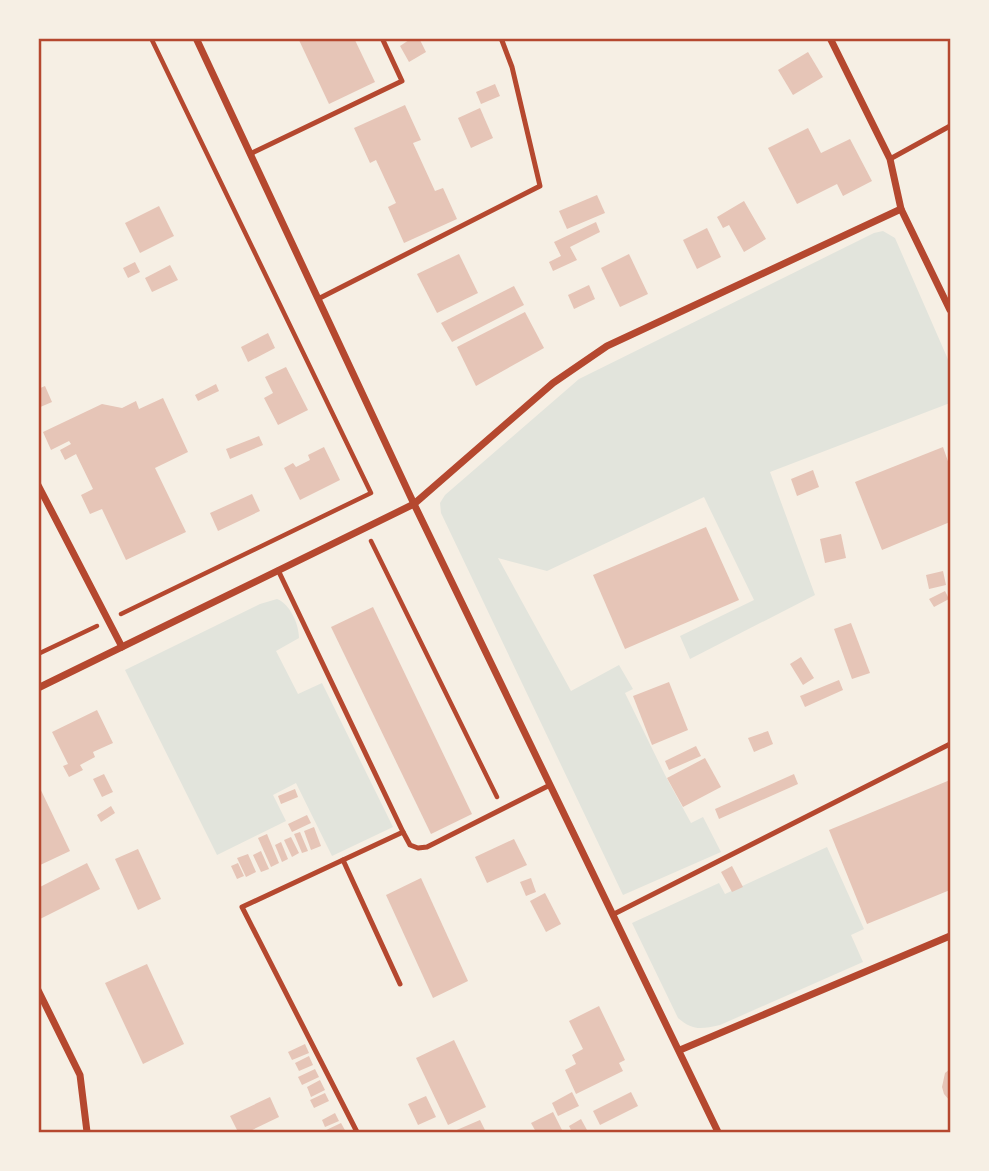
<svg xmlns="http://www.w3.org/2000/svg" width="989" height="1171" font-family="'Noto Serif',serif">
	<rect width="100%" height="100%" fill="#f6efe4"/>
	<g fill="#e2e4dc">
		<path d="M883 231 895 238 950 364V403L770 472 815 595 690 659 680 636 754 600 704 497 547 571 498 558 571 691 619 665 633 689 625 693 665 775 691 823 703 817 721 852 623 895 441 513 440 503 445 495 579 379 874 233Z"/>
		<path d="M277 599C290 604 299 624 299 638L276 651 298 694 322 683 393 827 332 856 296 783 273 795 286 821 217 855 125 670 260 604Z"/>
		<path d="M827 847 864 929 851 935 863 962 720 1025C701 1029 693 1031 678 1018L632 923 719 883 725 894Z"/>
	</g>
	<g fill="#e6c5b7">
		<path d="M298 38H354L375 82 329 104Z"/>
		<path d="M412 38H419L426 52 409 62 400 46Z"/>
		<path d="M808 52 823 77 793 95 778 70Z"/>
		<path d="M495 84 500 96 481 104 476 92Z"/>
		<path d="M405 105 421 140 413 143 435 191 443 188 457 219 404 243 388 207 396 203 376 160 370 163 354 128Z"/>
		<path d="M480 108 493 138 471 148 458 118Z"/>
		<path d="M808 128 821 153 850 139 872 181 843 196 837 184 797 204 768 148Z"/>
		<path d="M597 195 605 213 567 229 559 211Z"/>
		<path d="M744 201 766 239 744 252 729 225 723 228 717 217Z"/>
		<path d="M159 206 174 236 140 253 125 223Z"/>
		<path d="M596 222 600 232 570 247 577 260 553 271 549 262 561 256 554 242Z"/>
		<path d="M707 228 721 257 697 269 683 240Z"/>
		<path d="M459 254 478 293 437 313 417 274Z"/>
		<path d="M629 254 648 294 620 307 601 268Z"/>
		<path d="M135 262 140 272 128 278 123 268Z"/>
		<path d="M170 265 178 280 152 292 145 278Z"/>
		<path d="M589 285 595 299 574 309 568 295Z"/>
		<path d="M514 286 524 305 452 342 441 323Z"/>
		<path d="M525 312 544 348 476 386 457 347Z"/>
		<path d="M268 333 275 348 248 362 241 347Z"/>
		<path d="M286 367 308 410 278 425 264 398 273 393 265 377Z"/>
		<path d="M216 384 219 391 198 401 195 395Z"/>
		<path d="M45 386 52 402 38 408V389Z"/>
		<path d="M163 398 188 452 155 468 186 532 126 560 102 509 90 514 81 495 93 489 76 454 65 460 60 450 71 444 69 441 51 450 43 432 102 404 122 408 136 401 139 409Z"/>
		<path d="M259 436 263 445 230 459 226 449Z"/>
		<path d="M324 447 340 480 300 500 284 468 293 463 296 467 310 460 308 455Z"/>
		<path d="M943 447 950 467V522L882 550 855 482Z"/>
		<path d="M813 470 819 487 797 496 791 479Z"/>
		<path d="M252 494 260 511 218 531 210 513Z"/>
		<path d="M706 527 739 600 625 649 593 575Z"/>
		<path d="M841 534 846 558 825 563 820 539Z"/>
		<path d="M943 571 946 585 929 589 926 575Z"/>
		<path d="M945 591 949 599 934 607 929 599Z"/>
		<path d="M373 607 472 814 431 834 331 627Z"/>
		<path d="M851 623 870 673 852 679 834 629Z"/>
		<path d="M801 657 814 678 803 685 790 664Z"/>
		<path d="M839 680 843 690 805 707 800 696Z"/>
		<path d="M669 682 688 730 652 745 633 696Z"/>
		<path d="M97 710 113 743 93 752 95 757 80 765 83 770 69 777 63 766 68 764 52 732Z"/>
		<path d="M768 731 773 744 754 752 748 738Z"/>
		<path d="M696 746 701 756 669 770 665 761Z"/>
		<path d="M705 758 721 787 683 807 667 778Z"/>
		<path d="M104 774 113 792 102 797 93 779Z"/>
		<path d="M794 774 798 784 719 819 715 809Z"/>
		<path d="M950 780V890L867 924 829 830Z"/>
		<path d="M38 784 70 851 38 866Z"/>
		<path d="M295 789 298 797 281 804 278 796Z"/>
		<path d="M111 806 115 813 101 822 97 815Z"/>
		<path d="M307 815 311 823 292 832 288 824Z"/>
		<path d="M314 827 321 846 311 850 304 831Z"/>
		<path d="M300 832 308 851 302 853 294 834Z"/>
		<path d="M267 834 279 863 271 867 258 838Z"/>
		<path d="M291 837 299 853 292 857 284 840Z"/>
		<path d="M514 839 527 865 487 883 475 857Z"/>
		<path d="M281 842 288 859 282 862 275 845Z"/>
		<path d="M138 849 161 899 138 910 115 859Z"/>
		<path d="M261 851 269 869 261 872 253 855Z"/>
		<path d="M248 854 256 872 246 877 237 858Z"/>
		<path d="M87 863 100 889 38 920V888Z"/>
		<path d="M238 863 244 876 237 879 231 866Z"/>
		<path d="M732 866 743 887 732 892 721 872Z"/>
		<path d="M421 878 468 981 433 998 386 895Z"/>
		<path d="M531 878 536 892 526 896 520 882Z"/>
		<path d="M545 893 561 924 546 932 530 901Z"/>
		<path d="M147 964 184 1044 143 1064 105 983Z"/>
		<path d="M599 1006 625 1060 619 1063 623 1071 576 1094 565 1070 576 1064 572 1055 583 1049 569 1021Z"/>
		<path d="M454 1040 486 1107 448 1125 416 1058Z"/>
		<path d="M305 1044 309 1053 292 1060 288 1052Z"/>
		<path d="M309 1056 313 1065 299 1071 295 1063Z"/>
		<path d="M315 1069 319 1077 302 1085 298 1077Z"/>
		<path d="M950 1069V1101L944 1094 942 1087 945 1073Z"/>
		<path d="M320 1080 325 1090 311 1097 307 1087Z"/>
		<path d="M572 1092 579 1106 558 1116 552 1103Z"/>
		<path d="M631 1092 638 1106 600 1125 593 1111Z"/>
		<path d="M325 1093 329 1101 314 1108 310 1100Z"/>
		<path d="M426 1096 436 1117 418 1125 408 1104Z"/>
		<path d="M270 1097 279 1117 248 1132H238L230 1116Z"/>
		<path d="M553 1112 563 1132H536L531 1123Z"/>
		<path d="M335 1113 339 1121 325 1127 322 1120Z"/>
		<path d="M581 1119 587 1130 572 1132 569 1126Z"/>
		<path d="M480 1120 486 1132H452Z"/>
		<path d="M341 1123 346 1132H322Z"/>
	</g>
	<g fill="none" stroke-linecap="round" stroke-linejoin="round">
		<g stroke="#b5482f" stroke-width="4.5">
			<path d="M371 541 497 797"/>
			<path d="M121 614 371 493 151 38"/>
			<path d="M38 654 97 626"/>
		</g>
		<g stroke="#b5482f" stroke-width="5">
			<path d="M250 154 402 81 382 38"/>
			<path d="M890 159 950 126"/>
			<path d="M318 299 540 186 512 67 501 38"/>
			<path d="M278 570 403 832 242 907 357 1132"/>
			<path d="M403 832 410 845 418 848 427 847 550 785"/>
			<path d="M343 860 400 984"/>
			<path d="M614 914 950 744"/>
		</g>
		<g stroke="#b5482f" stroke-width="7">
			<path d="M196 38 414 504 718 1132"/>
			<path d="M830 38 890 159 901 209 950 310"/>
			<path d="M38 485 122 647"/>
			<path d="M38 688 414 504 553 383 607 346 901 209"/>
			<path d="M38 990 80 1075 87 1132"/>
			<path d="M680 1050 950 936"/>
		</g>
	</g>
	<rect width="989" height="1171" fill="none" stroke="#f6efe4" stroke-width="80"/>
	<rect x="40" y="40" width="909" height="1091" fill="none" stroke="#b5482f" stroke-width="2.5"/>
</svg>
